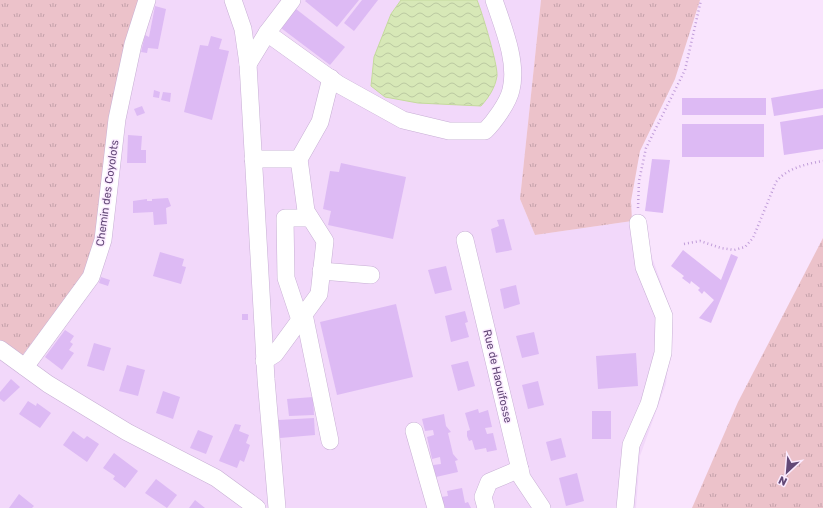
<svg xmlns="http://www.w3.org/2000/svg" width="823" height="508" font-family="Rubik,sans-serif">
	<defs>
		<pattern id="grass-tufts" width="24" height="20" patternUnits="userSpaceOnUse"><rect width="24" height="20" fill="#ecc2ca"/><path d="M3 7l-1-3M5 7V3M7 7l1-3M15 17l-1-3M17 17v-4M19 17l1-3" fill="none" stroke="#c3a0a9"/></pattern>
		<pattern id="water-waves" width="16" height="10" patternUnits="userSpaceOnUse"><rect width="16" height="10" fill="#d7e8b7"/><path d="M0 5q4-4 8 0t8 0" fill="none" stroke="#bbc8a1"/></pattern>
	</defs>
	<rect width="100%" height="100%" fill="#f9e4fd"/>
	<path fill="#f2d8fa" d="M146 0H541L520 199 535 235 632 221 648 246 673 316 666 384 640 456 636 508H0V345Z"/>
	<g fill="url(#grass-tufts)">
		<path d="M0 0H146L99 241 85 273 21 357 0 345Z"/>
		<path d="M541 0H700L675 79 640 151 631 201 632 221 535 235 520 199Z"/>
		<path d="M823 238V508H692L738 402Z"/>
	</g>
	<path fill="url(#water-waves)" stroke="#c5da9d" d="M401 0H477C482 12 498 65 497 76 495 88 489 97 481 106L418 103 385 97 371 86 374 57 391 14Z"/>
	<g fill="#ddbaf4">
		<path d="M306 0H359L337 27 305 1Z"/>
		<path d="M362 0H378L354 31 344 23Z"/>
		<path d="M155 6 166 9 158 49 148 48 147 53 141 52 145 35 149 37Z"/>
		<path d="M296 9 345 47 330 65 281 28Z"/>
		<path d="M211 36 222 39 219 49 229 51 212 120 184 112 200 45 208 46Z"/>
		<path d="M823 89V108L774 116 771 98Z"/>
		<path d="M154 90 160 92 159 98 153 97Z"/>
		<path d="M163 92 171 93 170 102 161 100Z"/>
		<rect x="682" y="98" width="84" height="17"/>
		<path d="M142 106 145 113 137 116 134 109Z"/>
		<path d="M823 115V149L784 155 780 122Z"/>
		<rect x="682" y="124" width="82" height="33"/>
		<path d="M128 135 142 136 141 150H146V163H127Z"/>
		<path d="M652 159 670 160 663 213 645 211Z"/>
		<path d="M341 163 406 177 393 239 328 225 331 211 323 209 330 171 339 172Z"/>
		<path d="M168 198 171 206 166 208 167 224 154 225 153 212 133 213V201L147 199V201H152V199Z"/>
		<path d="M504 219 512 250 496 253 491 229 499 226 497 220Z"/>
		<path d="M683 250 721 280 731 254 738 257 711 323 699 318 714 300 704 291 702 294 698 290 700 288 691 281 690 284 682 278 684 276 671 266Z"/>
		<path d="M160 252 184 259 182 266 186 267 181 284 153 276Z"/>
		<path d="M446 266 452 290 435 294 428 270Z"/>
		<path d="M101 277 110 280 108 286 99 283Z"/>
		<path d="M516 285 520 304 504 309 500 289Z"/>
		<path d="M396 304 413 377 337 395 320 322Z"/>
		<path d="M465 311 468 322 465 323 469 337 451 342 445 316Z"/>
		<rect x="242" y="314" width="6" height="6"/>
		<path d="M65 330 74 336 70 342 73 344 69 350 74 353 62 370 45 357Z"/>
		<path d="M534 332 539 354 522 358 516 336Z"/>
		<path d="M94 343 111 348 104 371 87 366Z"/>
		<path d="M636 353 638 386 598 389 596 356Z"/>
		<path d="M468 361 475 386 458 391 451 365Z"/>
		<path d="M127 365 145 370 138 396 119 391Z"/>
		<path d="M11 379 20 387 4 402 0 399V392Z"/>
		<path d="M538 381 544 405 528 409 522 385Z"/>
		<path d="M163 391 180 397 173 419 156 413Z"/>
		<path d="M313 397 314 415 289 416 287 399Z"/>
		<path d="M28 401 36 406 37 403 51 413 40 428 19 414Z"/>
		<path d="M478 409 479 413 488 410 492 427 485 428 487 434 493 433 497 450 487 452 486 448 475 450 472 440 469 441 467 436V431L470 430 465 413Z"/>
		<rect x="592" y="411" width="19" height="28"/>
		<path d="M444 414 446 426 451 432 448 433 453 454 458 460 455 461 458 472 436 477 433 465 441 464 440 457 432 459 427 437 434 435 433 430 425 431 422 419Z"/>
		<path d="M314 418 315 435 280 438 278 420Z"/>
		<path d="M235 424 241 425 239 431 249 435 246 443 250 445 244 462 240 460 237 468 219 461Z"/>
		<path d="M198 430 213 436 206 454 190 448Z"/>
		<path d="M73 431 84 439 87 436 99 444 87 462 63 445Z"/>
		<path d="M561 438 566 457 551 461 546 442Z"/>
		<path d="M114 453 138 471 125 488 113 479 115 476 103 468Z"/>
		<path d="M577 473 584 501 566 506 559 478Z"/>
		<path d="M156 479 177 495 167 508 145 493Z"/>
		<path d="M462 488 465 503 468 502 471 508H444L441 497 448 496 447 491Z"/>
		<path d="M19 494 34 506 32 508H9Z"/>
		<path d="M195 500 205 508H189Z"/>
	</g>
	<g fill="none" stroke-linecap="round" stroke-linejoin="round">
		<defs>
			<g id="minor">
				<path d="M233 0 243 29 248 64 266 379 277 508"/>
				<path d="M267 33 338 84 403 120 449 131H485C494 122 508 103 511 90 518 62 503 27 494 0"/>
				<path d="M248 64 267 33 292 0"/>
				<path d="M253 159H299"/>
				<path d="M465 240 522 478 542 508"/>
				<path d="M321 271 371 275"/>
				<path d="M304 314 330 441"/>
				<path d="M300 320 286 278 285 218H310"/>
				<path d="M0 349 48 384 127 432 216 478 257 508"/>
				<path d="M264 361 275 354 319 294 325 241 306 211 299 159 320 122 331 78"/>
				<path d="M25 367 91 277 103 240 117 119 133 44 147 0"/>
				<path d="M414 431 436 508"/>
				<path d="M486 508 483 497 489 482 520 469"/>
				<path d="M625 508 631 445 649 404 663 353 664 316 644 267 638 223"/>
			</g>
		</defs>
		<use href="#minor" stroke="#c7afd4" stroke-width="18"/>
		<g stroke="#c09dd9" stroke-width="2.5" stroke-dasharray="1 3" stroke-linecap="butt">
			<path d="M638 208 639 181 646 148 685 70 701 0"/>
			<path d="M684 244 700 241 721 248 734 250 745 247 753 238 776 182C787 168 806 164 823 161"/>
		</g>
		<use href="#minor" stroke="#fff" stroke-width="17"/>
	</g>
	<g text-anchor="middle" stroke-width="3" stroke-linejoin="round" paint-order="stroke">
		<g font-size="11" fill="#624877" stroke="#fbebff">
			<text transform="translate(107 193) rotate(-82)" y="4">Chemin des Coyolots</text>
			<text transform="translate(498 376) rotate(77)" y="4">Rue de Haouifosse</text>
		</g>
	</g>
	<g transform="translate(787 472) rotate(206)" stroke="#fbebff" stroke-width="3" paint-order="stroke">
	<path d="M0-3L7 15L0 10L-7 15Z" fill="#624877"/>
	<text y="-6" font-size="11" font-weight="bold" text-anchor="middle" fill="#624877">N</text>
	</g>
</svg>
